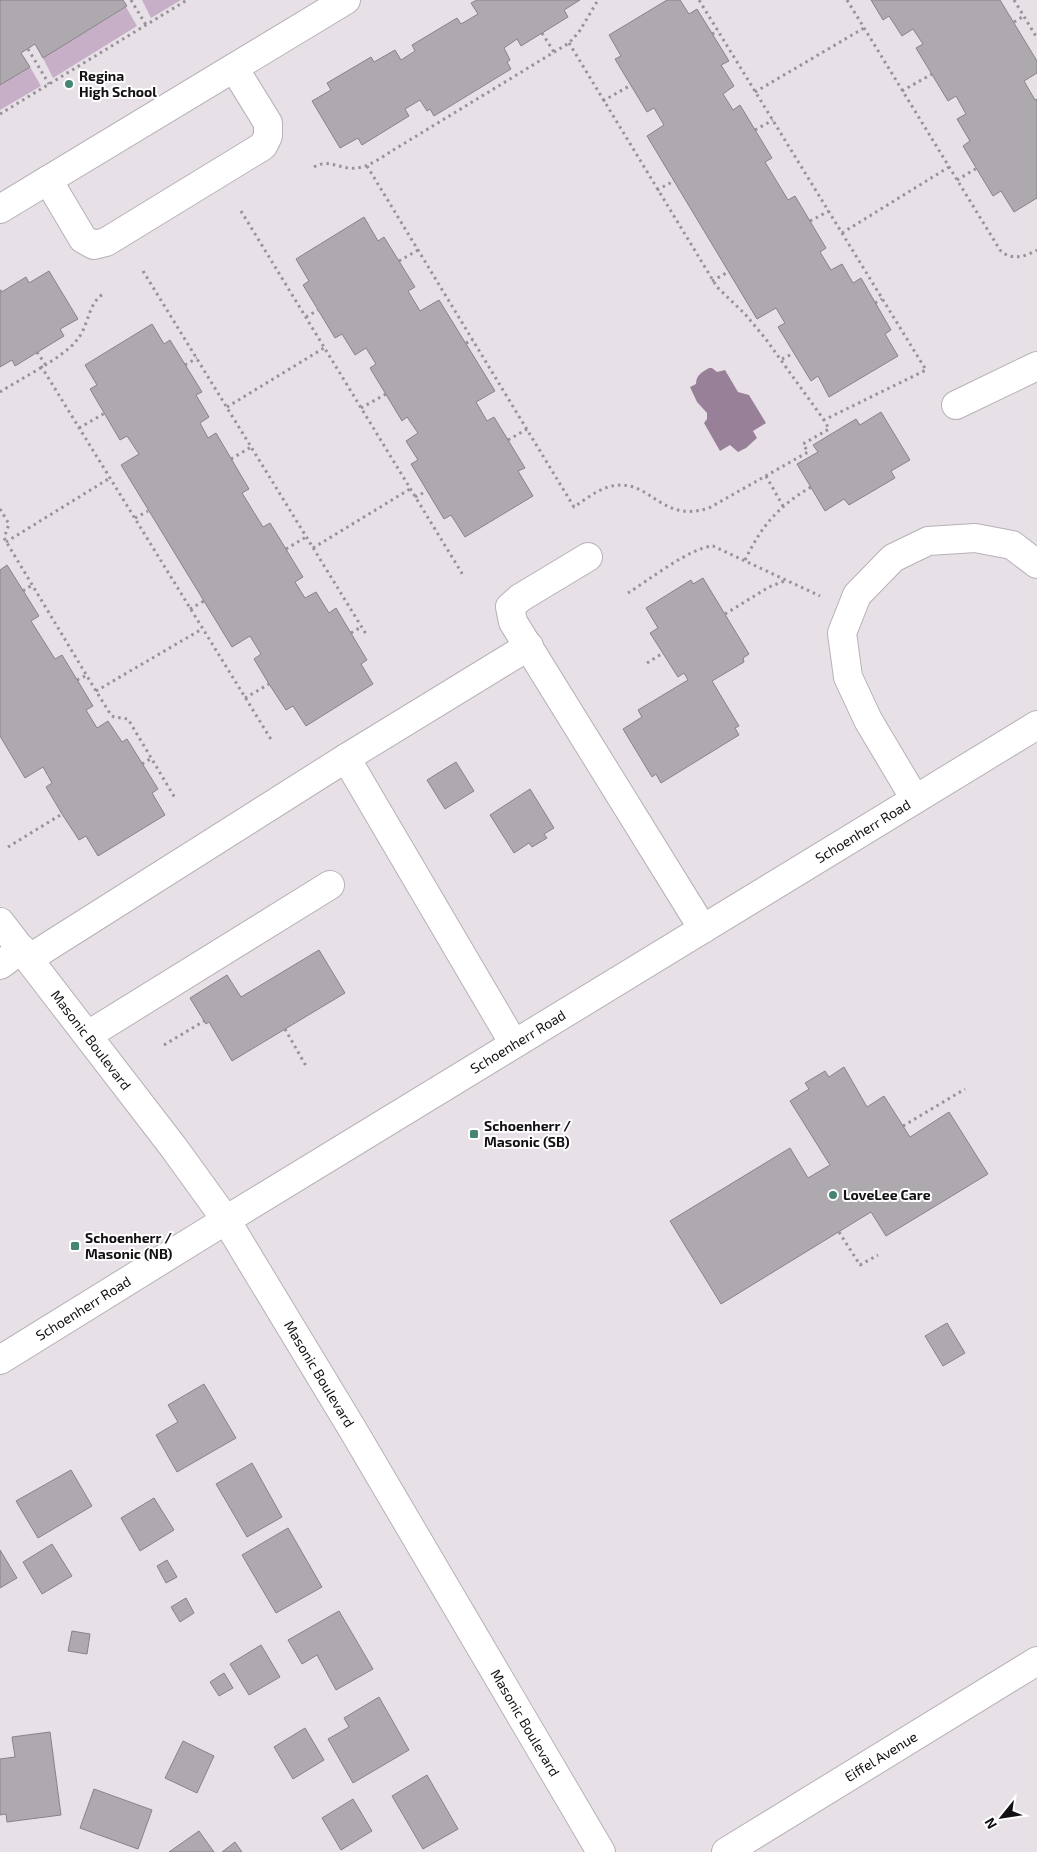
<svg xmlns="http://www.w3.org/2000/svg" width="1037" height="1852" font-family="'Exo 2',sans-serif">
	<rect width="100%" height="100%" fill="#e7e1e7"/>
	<g fill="#c7afc7">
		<path d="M142 0H181L151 18Z"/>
		<path d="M126 7 137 26 53 78 43 58Z"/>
		<path d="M30 67 41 86 0 110V85Z"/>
	</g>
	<path fill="#988099" d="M709 368H712L717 372 725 370 738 392 749 395 766 423 753 431 757 438 746 448 738 452 730 445 720 451 704 423 707 419V413L697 402 690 387 696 384C696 375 702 372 709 368Z"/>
	<g fill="#aea9ae" stroke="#888388">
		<path d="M0 0H123L127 6 43 58 35 44 21 53 30 67 0 85Z"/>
		<path d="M477 0H580L564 10 568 17 521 46 517 39 504 48 510 60 507 62 511 69 434 116 430 109 427 111 420 100 405 109 409 116 362 145 358 138 340 148 312 101 331 90 327 83 371 57 374 62 395 50 401 60 415 51 412 45 457 18 461 24 478 14 471 3Z"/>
		<path d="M667 0H680L689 14 697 9 729 61 721 65 734 86 723 94 733 110 740 105 772 158 765 162 788 200 795 196 826 248 820 252 831 270 842 264 853 283 861 278 891 330 885 334 898 356 829 397 818 376 811 381 778 327 785 323 776 308 757 319 647 136 664 125 654 108 647 112 615 59 621 56 609 35Z"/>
		<path d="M871 0H1000L1037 61V73L1024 81 1035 100 1037 99V198L1014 212 1001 191 993 196 963 146 970 141 957 119 966 114 956 96 948 101 916 48 923 44 913 29 902 36 889 16 883 20Z"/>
		<path d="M364 217 378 241 384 237 415 287 408 291 420 311 439 300 495 391 476 402 487 421 494 417 525 468 518 471 533 496 465 537 451 515 444 519 411 464 418 460 406 441 418 433 407 417 402 421 370 368 376 364 366 348 355 355 342 334 335 338 303 285 309 281 296 259Z"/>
		<path d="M49 271 78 319 60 329 64 336 15 366 12 360 0 367V293L26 277 29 283Z"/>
		<path d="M152 324 164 344 170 340 202 392 196 395 209 417 200 423 208 438 216 433 249 489 242 493 263 527 270 523 303 577 295 582 305 598 316 592 329 613 336 608 367 660 361 664 373 684 306 726 293 706 286 710 269 684 254 659 261 654 250 636 232 647 121 465 139 454 127 436 120 440 90 389 97 385 85 365Z"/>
		<path d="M881 412 910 460 891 471 895 478 849 505 844 499 825 511 797 464 818 452 813 445 856 419 860 425Z"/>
		<path d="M7 565 39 616 31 621 55 659 62 655 93 706 86 710 97 728 108 721 122 742 127 739 158 789 152 793 165 815 98 856 86 836 79 840 62 814 46 787 52 783 43 767 25 778 0 736V570Z"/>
		<path d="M703 578 749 654 743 658 744 662 712 681 739 726 735 728 739 735 661 783 656 774 652 777 623 729 642 717 638 710 688 680 684 673 678 677 650 633 658 628 646 608 691 580 693 584Z"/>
		<path d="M456 762 474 791 445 809 427 780Z"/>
		<path d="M530 789 554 828 544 834 547 838 532 847 529 843 514 853 490 815Z"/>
		<path d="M319 950 345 993 232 1061 209 1022 206 1024 190 998 227 975 241 997Z"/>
		<path d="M844 1067 867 1107 884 1096 910 1137 949 1112 988 1174 886 1236 871 1212 721 1304 670 1221 790 1148 808 1178 830 1165 790 1101 809 1089 805 1083 825 1071 829 1077Z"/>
		<path d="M947 1323 965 1353 943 1366 925 1336Z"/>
		<path d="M204 1384 236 1438 177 1472 156 1435 178 1422 168 1405Z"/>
		<path d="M252 1463 282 1517 247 1537 216 1484Z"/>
		<path d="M71 1470 92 1506 38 1538 16 1501Z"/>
		<path d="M154 1498 174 1530 140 1551 121 1518Z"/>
		<path d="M288 1528 322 1587 276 1613 242 1555Z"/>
		<path d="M52 1544 72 1576 42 1594 23 1562Z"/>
		<path d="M0 1550 17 1578 0 1588Z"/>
		<path d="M167 1560 177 1577 166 1583 157 1566Z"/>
		<path d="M186 1598 194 1613 180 1622 171 1607Z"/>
		<path d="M339 1611 373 1669 336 1690 317 1655 302 1664 288 1640Z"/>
		<path d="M72 1631 90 1634 87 1654 68 1651Z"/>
		<path d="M261 1645 280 1677 249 1695 230 1664Z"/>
		<path d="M224 1673 233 1688 219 1696 210 1682Z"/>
		<path d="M379 1697 409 1750 353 1783 328 1739 349 1727 344 1718Z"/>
		<path d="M305 1728 324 1760 293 1779 274 1747Z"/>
		<path d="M50 1732 61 1815 7 1822 6 1814 0 1815V1759L15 1757 12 1737Z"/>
		<path d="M183 1741 214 1756 197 1793 165 1778Z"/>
		<path d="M427 1775 458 1829 423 1849 392 1796Z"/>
		<path d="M94 1789 152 1810 138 1849 80 1828Z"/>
		<path d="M353 1799 372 1831 341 1850 322 1818Z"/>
		<path d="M199 1831 214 1852H169Z"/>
		<path d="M235 1842 242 1852H222Z"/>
	</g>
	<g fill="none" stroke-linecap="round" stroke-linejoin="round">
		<defs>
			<g id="minor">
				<path d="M48 180 83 239 94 245 106 242 263 146 268 136V123L234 68"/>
				<path d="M0 209 346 0"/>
				<path d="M956 405 1037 366"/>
				<path d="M588 557 520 598 510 607 513 622 703 929"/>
				<path d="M346 758 514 1044"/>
				<path d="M915 799 868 720 848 677 842 633 857 595 893 558 928 541 975 538 1012 545 1037 564"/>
				<path id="s1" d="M0 922 174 1148 226 1220 353 1430 601 1852"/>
				<path d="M30 958 346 758 529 646"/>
				<path d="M0 965 22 949"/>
				<path d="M88 1035 330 885"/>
				<path id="s2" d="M726 1852 1037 1661"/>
			</g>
			<g id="major">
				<path id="s3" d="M0 1360 226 1220 1037 725"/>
			</g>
		</defs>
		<use href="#minor" stroke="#b6b1b6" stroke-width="30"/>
		<use href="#major" stroke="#b6b1b6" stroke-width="30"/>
		<g stroke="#989398" stroke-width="3" stroke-dasharray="2.5 4" stroke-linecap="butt">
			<path d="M131 0 146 25"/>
			<path d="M847 0 1000 250C1011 261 1025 257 1037 250"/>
			<path d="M1014 0 1037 38"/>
			<path d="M1014 22 1024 16"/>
			<path d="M542 33 554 52"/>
			<path d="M712 34 718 31"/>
			<path d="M569 43 717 287 745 314 765 338 824 420"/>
			<path d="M28 49 49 84"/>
			<path d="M902 91 932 74"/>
			<path d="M755 92 864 28"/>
			<path d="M603 101 631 85"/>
			<path d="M0 114 187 0"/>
			<path d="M755 130 773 120"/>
			<path d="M367 166 574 507C586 499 598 489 612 486 651 478 660 524 709 508L808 452 803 444 829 429 824 420 926 370 699 0"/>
			<path d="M314 167C329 158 340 170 356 168 370 167 383 156 395 149L569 43 579 32 598 0"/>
			<path d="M957 180 977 168"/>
			<path d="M657 190 674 181"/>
			<path d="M241 211 463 575"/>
			<path d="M810 221 829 211"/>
			<path d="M842 233 949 167"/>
			<path d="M399 261 418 250"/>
			<path d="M143 271 366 634"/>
			<path d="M712 281 728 272"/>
			<path d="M0 290 1 292"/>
			<path d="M875 303 882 299"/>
			<path d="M306 317 318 310"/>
			<path d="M466 343 473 340"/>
			<path d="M37 352 45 364"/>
			<path d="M782 359 794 353"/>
			<path d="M185 365 197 358"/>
			<path d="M41 366 272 741"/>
			<path d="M0 392C20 379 63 358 77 340 89 326 87 305 103 294"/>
			<path d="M227 407 324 348"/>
			<path d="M361 408 386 394"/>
			<path d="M79 428 105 413"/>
			<path d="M508 440 527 429"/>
			<path d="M231 459 251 447"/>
			<path d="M766 476 783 506"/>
			<path d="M415 497 427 491"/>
			<path d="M0 509 9 524 4 538 96 691 111 715 114 717 128 719 175 798"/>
			<path d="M135 518 148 511"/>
			<path d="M6 542 110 478"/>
			<path d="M313 548 410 489"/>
			<path d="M286 549 306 537"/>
			<path d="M745 560C761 527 778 506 811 487"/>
			<path d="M23 591 32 585"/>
			<path d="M628 593C649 580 691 547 713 546L820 596"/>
			<path d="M190 609 204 601"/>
			<path d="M725 614 769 587 787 580"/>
			<path d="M351 633 361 627"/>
			<path d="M647 663 663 653"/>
			<path d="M77 680 87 675"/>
			<path d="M96 691 202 629"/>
			<path d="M245 698 269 684"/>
			<path d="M142 764 152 758"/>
			<path d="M8 847 62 814"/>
			<path d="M285 1029 306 1066"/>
			<path d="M164 1045 204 1021"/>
			<path d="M903 1126 965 1089"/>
			<path d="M839 1232 860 1265 878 1255"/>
		</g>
		<use href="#minor" stroke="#fff" stroke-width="28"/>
		<use href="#major" stroke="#fff" stroke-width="28"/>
	</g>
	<g fill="#448574" stroke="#fff" stroke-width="2">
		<circle cx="69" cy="84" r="5"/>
		<rect x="469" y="1129" width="10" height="10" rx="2.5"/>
		<circle cx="833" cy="1195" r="5"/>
		<rect x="70" y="1241" width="10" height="10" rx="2.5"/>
	</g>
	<g text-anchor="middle" stroke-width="4" stroke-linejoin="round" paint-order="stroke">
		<g font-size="14" font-weight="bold" fill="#131113" stroke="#fff" text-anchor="start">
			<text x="79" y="81">Regina<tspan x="79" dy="16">High School</tspan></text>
			<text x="484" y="1131">Schoenherr /<tspan x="484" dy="16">Masonic (SB)</tspan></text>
			<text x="843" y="1200">LoveLee Care</text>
			<text x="85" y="1243">Schoenherr /<tspan x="85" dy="16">Masonic (NB)</tspan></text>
		</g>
		<g font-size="14" fill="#131113" stroke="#fff">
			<text dy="5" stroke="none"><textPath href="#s3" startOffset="1012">Schoenherr Road</textPath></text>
			<text dy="5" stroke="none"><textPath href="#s1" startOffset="149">Masonic Boulevard</textPath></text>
			<text dy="5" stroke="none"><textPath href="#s3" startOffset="608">Schoenherr Road</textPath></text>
			<text dy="5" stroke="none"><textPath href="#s3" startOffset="98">Schoenherr Road</textPath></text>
			<text dy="5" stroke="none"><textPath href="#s1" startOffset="554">Masonic Boulevard</textPath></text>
			<text dy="5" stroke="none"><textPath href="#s1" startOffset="959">Masonic Boulevard</textPath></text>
			<text dy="5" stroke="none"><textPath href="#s2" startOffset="182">Eiffel Avenue</textPath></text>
		</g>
	</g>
	<g transform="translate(1002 1817) rotate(240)" stroke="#ffffff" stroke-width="4" paint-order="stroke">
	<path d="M0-4L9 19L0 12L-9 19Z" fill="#131113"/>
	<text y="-8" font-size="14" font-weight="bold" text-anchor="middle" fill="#131113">N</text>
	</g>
</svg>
